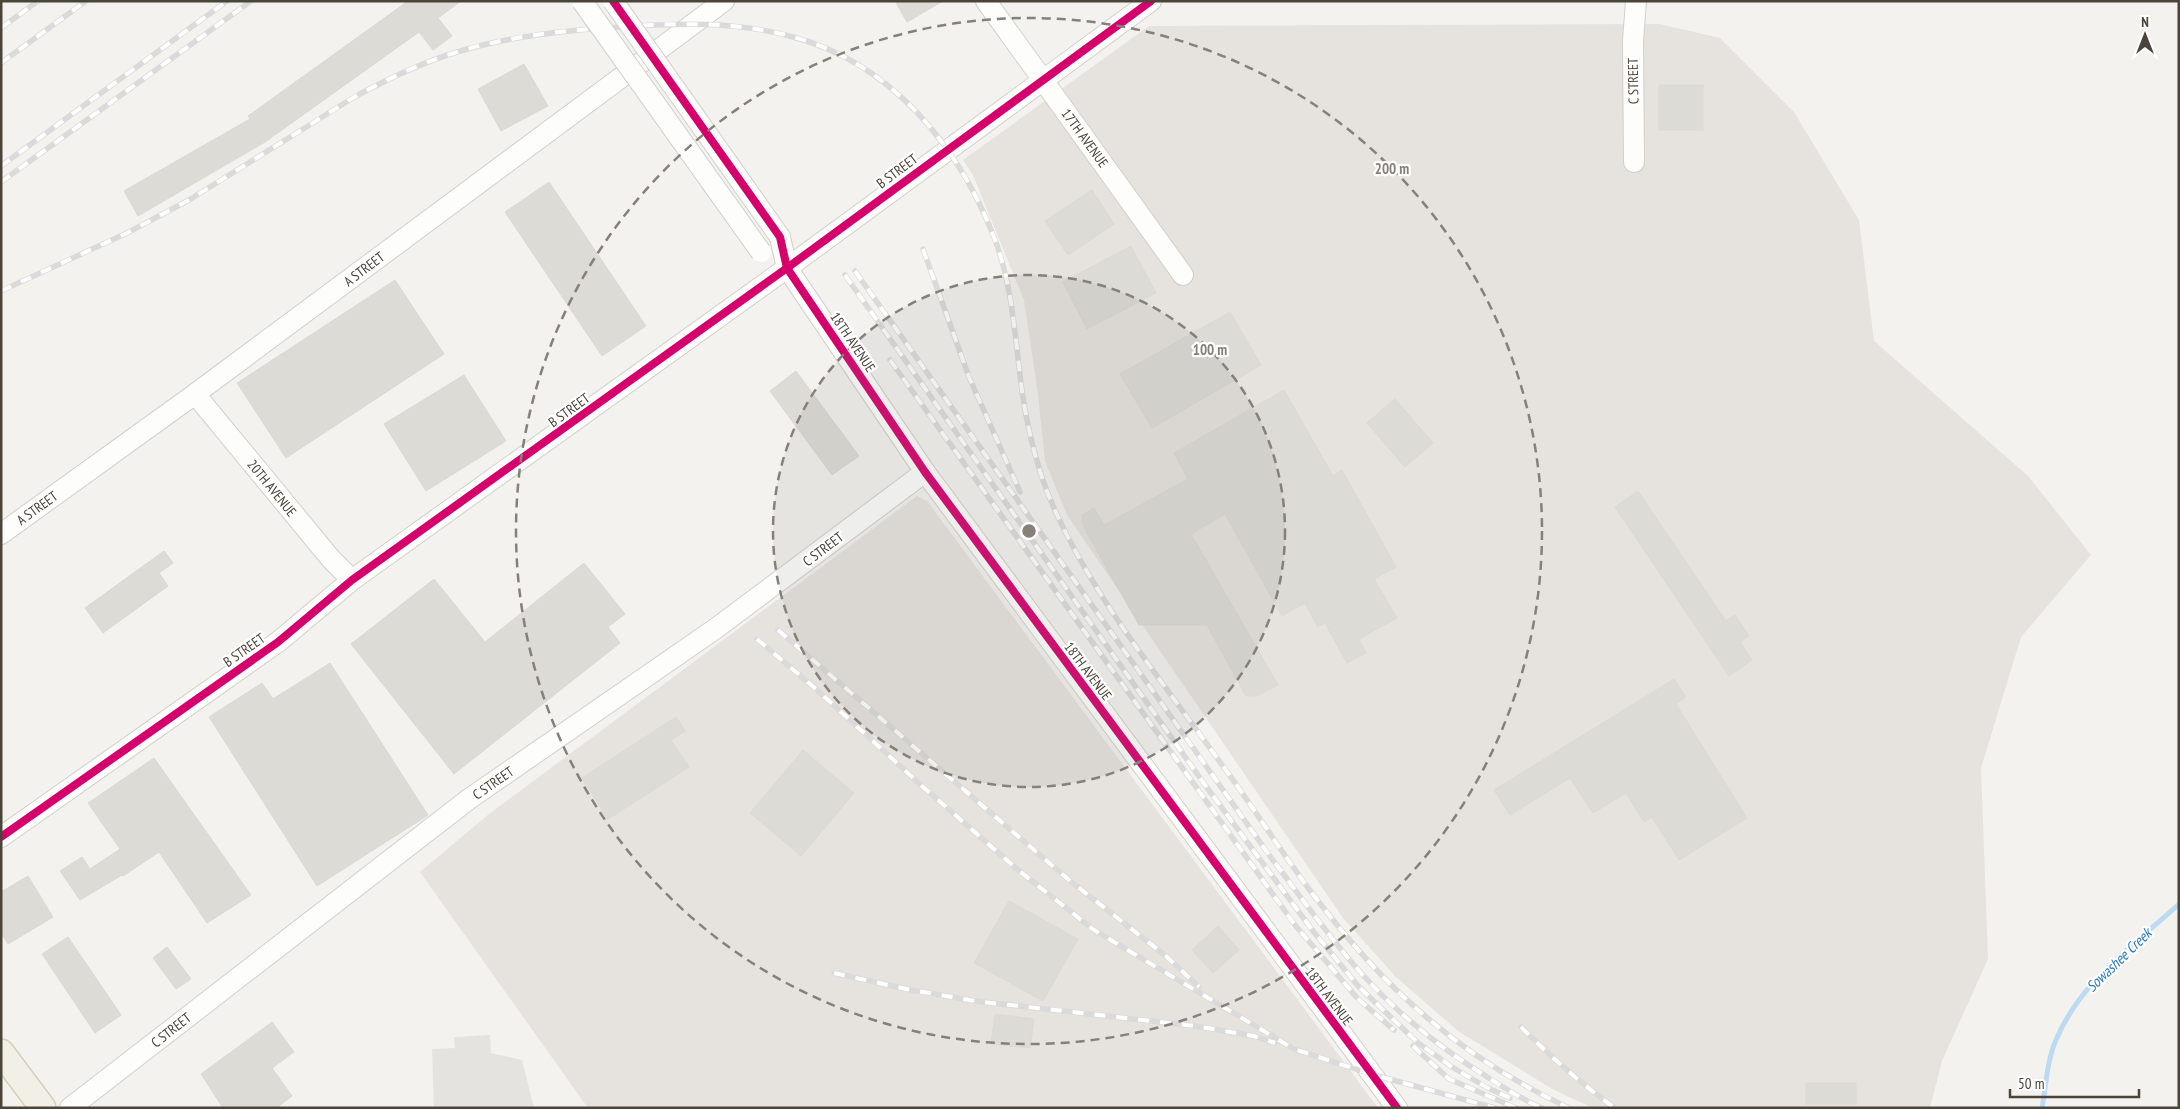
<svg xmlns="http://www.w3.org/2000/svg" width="2180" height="1109" font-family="'PT Sans Narrow',sans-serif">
	<rect width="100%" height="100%" fill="#f3f2ee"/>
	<g fill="#e6e2dd">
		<path d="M1659 24 1720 38 1794 112 1859 220 1874 341 2028 476 2091 555 2021 637 1981 768 1988 959 1942 1061 1930 1108H1593L1554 1090 1458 1031 1396 977 1343 918 1067 515 1045 461 1038 394 1024 300 973 175 963 160 1149 26Z"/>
		<path d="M917 496 927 501 1378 1108H588L420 872 489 814Z"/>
	</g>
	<path fill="#e5e3df" d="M490 1035 491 1053 522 1060 534 1108H434L432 1049 455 1048 454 1037Z"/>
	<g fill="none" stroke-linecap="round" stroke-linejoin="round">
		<path stroke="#bcdbf3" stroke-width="5" d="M2042 1108C2046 1086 2047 1060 2056 1040 2080 982 2134 945 2179 904"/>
	</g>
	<g fill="#dddbd6" stroke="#dcd9d3">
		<path d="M408 1H461L438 18 452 36 433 50 419 32 265 142 138 216 124 191 250 119 248 116Z"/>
		<path d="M895 1H943L907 22Z"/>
		<path d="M524 64 548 106 501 131 478 89Z"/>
		<rect x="1659" y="85" width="44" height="45"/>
		<path d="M549 182 646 326 602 356 505 212Z"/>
		<path d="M1092 190 1114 224 1068 255 1045 221Z"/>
		<path d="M1131 246 1156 293 1087 329 1063 282Z"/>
		<path d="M395 280 444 354 286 458 237 383Z"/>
		<path d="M1230 312 1261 365 1152 428 1120 374Z"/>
		<path d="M796 371 859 456 832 475 770 391Z"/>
		<path d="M464 375 506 441 426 491 384 424Z"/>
		<path d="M1284 390 1333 476 1342 470 1396 567 1374 579 1397 618 1359 639 1366 653 1347 663 1325 623 1318 627 1305 603 1282 616 1225 514 1191 534 1278 685 1257 696H1246L1207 625H1139L1088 535 1082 522V515L1094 508 1104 525 1188 479 1174 453Z"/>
		<path d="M1395 399 1433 443 1405 467 1367 423Z"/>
		<path d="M1638 491 1726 621 1735 615 1749 636 1740 642 1752 660 1729 676 1615 507Z"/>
		<path d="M164 551 173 563 159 573 168 586 103 633 85 608Z"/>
		<path d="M584 563 625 614 608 627 620 643 454 774 351 644 434 579 485 642Z"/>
		<path d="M330 663 428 815 317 886 209 717 262 683 273 699Z"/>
		<path d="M1674 679 1686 697 1676 704 1747 818 1679 860 1652 817 1644 822 1626 793 1593 813 1570 778 1510 815 1494 790Z"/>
		<path d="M676 717 685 731 671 740 689 767 608 819 582 778Z"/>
		<path d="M803 750 854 793 801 856 750 813Z"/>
		<path d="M154 758 251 895 207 923 159 852 123 876 122 875 80 900 60 871 82 857 90 869 120 849 88 803Z"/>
		<path d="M28 876 53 917 8 944 1 933V892Z"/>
		<path d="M1009 901 1078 939 1043 1001 974 963Z"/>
		<path d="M1218 926 1239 950 1213 973 1192 950Z"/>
		<path d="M68 937 121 1015 95 1033 42 954Z"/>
		<path d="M167 947 191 979 176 989 153 958Z"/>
		<path d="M995 1014 1034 1019 1030 1048 991 1044Z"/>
		<path d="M272 1022 294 1052 272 1068 292 1096 276 1108H223L201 1074Z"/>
		<rect x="1806" y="1083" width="50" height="21"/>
	</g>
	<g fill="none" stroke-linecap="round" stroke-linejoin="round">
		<defs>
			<g id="minor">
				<path d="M986 1 1183 275"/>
				<path d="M1634 162 1633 41 1636 1"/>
				<path d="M780 237 787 268 925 472 1397 1108"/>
				<path d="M195 394 331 559 352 580"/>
				<path d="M1 534 195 394 724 1"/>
				<path d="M1 837 278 642 352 580 787 268 1151 1"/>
				<path d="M70 1108 469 799 715 629 925 472"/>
			</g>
			<path id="major" d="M1 1052 43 1108"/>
		</defs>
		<use href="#minor" stroke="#d1d0cb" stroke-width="22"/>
		<use href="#major" stroke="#d6cfba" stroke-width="28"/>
		<use href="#minor" stroke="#fdfdfc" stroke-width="20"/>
		<use href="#major" stroke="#f2efe6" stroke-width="25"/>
		<defs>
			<g id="rail">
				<path d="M1 28 38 1"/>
				<path d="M1 63 86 1"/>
				<path d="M1 166 227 1"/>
				<path d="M1 182 251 1"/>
				<path d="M923 249 969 377 1020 492"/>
				<path d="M855 271 1272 859C1301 897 1329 937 1361 973 1398 1014 1441 1049 1489 1078 1506 1089 1523 1100 1542 1108"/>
				<path d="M845 275 1205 785 1313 931 1359 987 1417 1042 1452 1067 1486 1087 1510 1098"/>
				<path d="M1 291 127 233 189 200 356 96C388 79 423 62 457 52 510 36 566 30 620 27 678 23 737 21 793 37 891 63 958 145 994 237 1014 289 1015 343 1023 398 1030 441 1041 483 1060 521 1101 607 1162 681 1217 758 1250 802 1279 849 1312 893 1384 989 1460 1057 1569 1108"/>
				<path d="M890 360 1295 925 1358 999 1394 1030"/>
				<path d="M778 630 1069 880 1166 956 1199 987"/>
				<path d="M757 639 816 689 922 786 1018 870 1094 930 1294 1049 1371 1074 1495 1108"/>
				<path d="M834 973 906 989 975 1001 1195 1026 1254 1036 1275 1043"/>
				<path d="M1521 1027C1550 1056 1581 1084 1615 1108"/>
				<path d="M1413 1046 1449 1079 1516 1108"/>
			</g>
		</defs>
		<use href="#rail" stroke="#dadada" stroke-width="5.5"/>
		<use href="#rail" stroke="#fff" stroke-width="4" stroke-dasharray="11" stroke-linecap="butt"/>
		<defs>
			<g id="minor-bridge">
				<path d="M582 1 761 252"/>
				<path d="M613 1 780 237"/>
			</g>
		</defs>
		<use href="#minor-bridge" stroke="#d1d0cb" stroke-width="22" stroke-linecap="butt"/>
		<use href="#minor-bridge" stroke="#fdfdfc" stroke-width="20"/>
		<defs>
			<g id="cycleway">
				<path d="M613 1 780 237 787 268 925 472 1397 1108"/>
				<path d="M1 837 278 642 352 580 787 268 1151 1"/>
			</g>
		</defs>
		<use href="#cycleway" stroke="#fff" stroke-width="11"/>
		<use href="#cycleway" stroke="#d6006c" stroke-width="8"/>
	</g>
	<circle cx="1029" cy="531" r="256" fill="#868178" fill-opacity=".12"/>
	<g fill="none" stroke="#868178" stroke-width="2.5" stroke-dasharray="9 6">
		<circle cx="1029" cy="531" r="256"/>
		<circle cx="1029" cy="531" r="513"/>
	</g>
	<g text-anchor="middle" stroke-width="4.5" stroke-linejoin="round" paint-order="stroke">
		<g font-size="14" fill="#4b4438" stroke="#fff">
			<text transform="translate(1633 81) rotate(-91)" y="5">C STREET</text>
			<text transform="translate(1085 138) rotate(54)" y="5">17TH AVENUE</text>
			<text transform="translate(897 171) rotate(-37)" y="5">B STREET</text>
			<text transform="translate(364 269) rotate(-37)" y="5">A STREET</text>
			<text transform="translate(853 342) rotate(56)" y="5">18TH AVENUE</text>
			<text transform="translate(569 410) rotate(-36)" y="5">B STREET</text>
			<text transform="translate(272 488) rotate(51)" y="5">20TH AVENUE</text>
			<text transform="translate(37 508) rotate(-36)" y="5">A STREET</text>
			<text transform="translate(823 549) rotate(-37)" y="5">C STREET</text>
			<text transform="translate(244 650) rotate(-35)" y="5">B STREET</text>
			<text transform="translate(1088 671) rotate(53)" y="5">18TH AVENUE</text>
			<text transform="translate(493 783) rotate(-35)" y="5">C STREET</text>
			<text transform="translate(1329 996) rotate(53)" y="5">18TH AVENUE</text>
			<text transform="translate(171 1030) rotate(-38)" y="5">C STREET</text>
		</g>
		<g font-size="15" font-style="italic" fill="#2979be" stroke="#fff">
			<text transform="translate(2119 960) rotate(-44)" y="5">Sowashee Creek</text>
		</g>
	</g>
	<circle cx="1029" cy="531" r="8" fill="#868178" stroke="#fff" stroke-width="2.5"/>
	<g font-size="15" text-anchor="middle" font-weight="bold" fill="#868178" stroke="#fff" stroke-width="4.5" stroke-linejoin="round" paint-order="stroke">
		<text x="1392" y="174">200 m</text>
		<text x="1210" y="355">100 m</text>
	</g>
	<rect width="2180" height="1109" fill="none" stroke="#4b4438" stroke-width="5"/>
	<g transform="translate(2145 35)" stroke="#ffffff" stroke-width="4" paint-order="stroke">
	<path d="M0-4L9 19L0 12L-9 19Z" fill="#4b4438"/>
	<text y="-8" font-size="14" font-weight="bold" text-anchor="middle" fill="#4b4438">N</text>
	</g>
	<path d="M2010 1089v8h129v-8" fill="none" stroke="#4b4438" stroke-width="2.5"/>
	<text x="2018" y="1089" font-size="15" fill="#4b4438" stroke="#ffffff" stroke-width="4" paint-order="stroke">50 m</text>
</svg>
